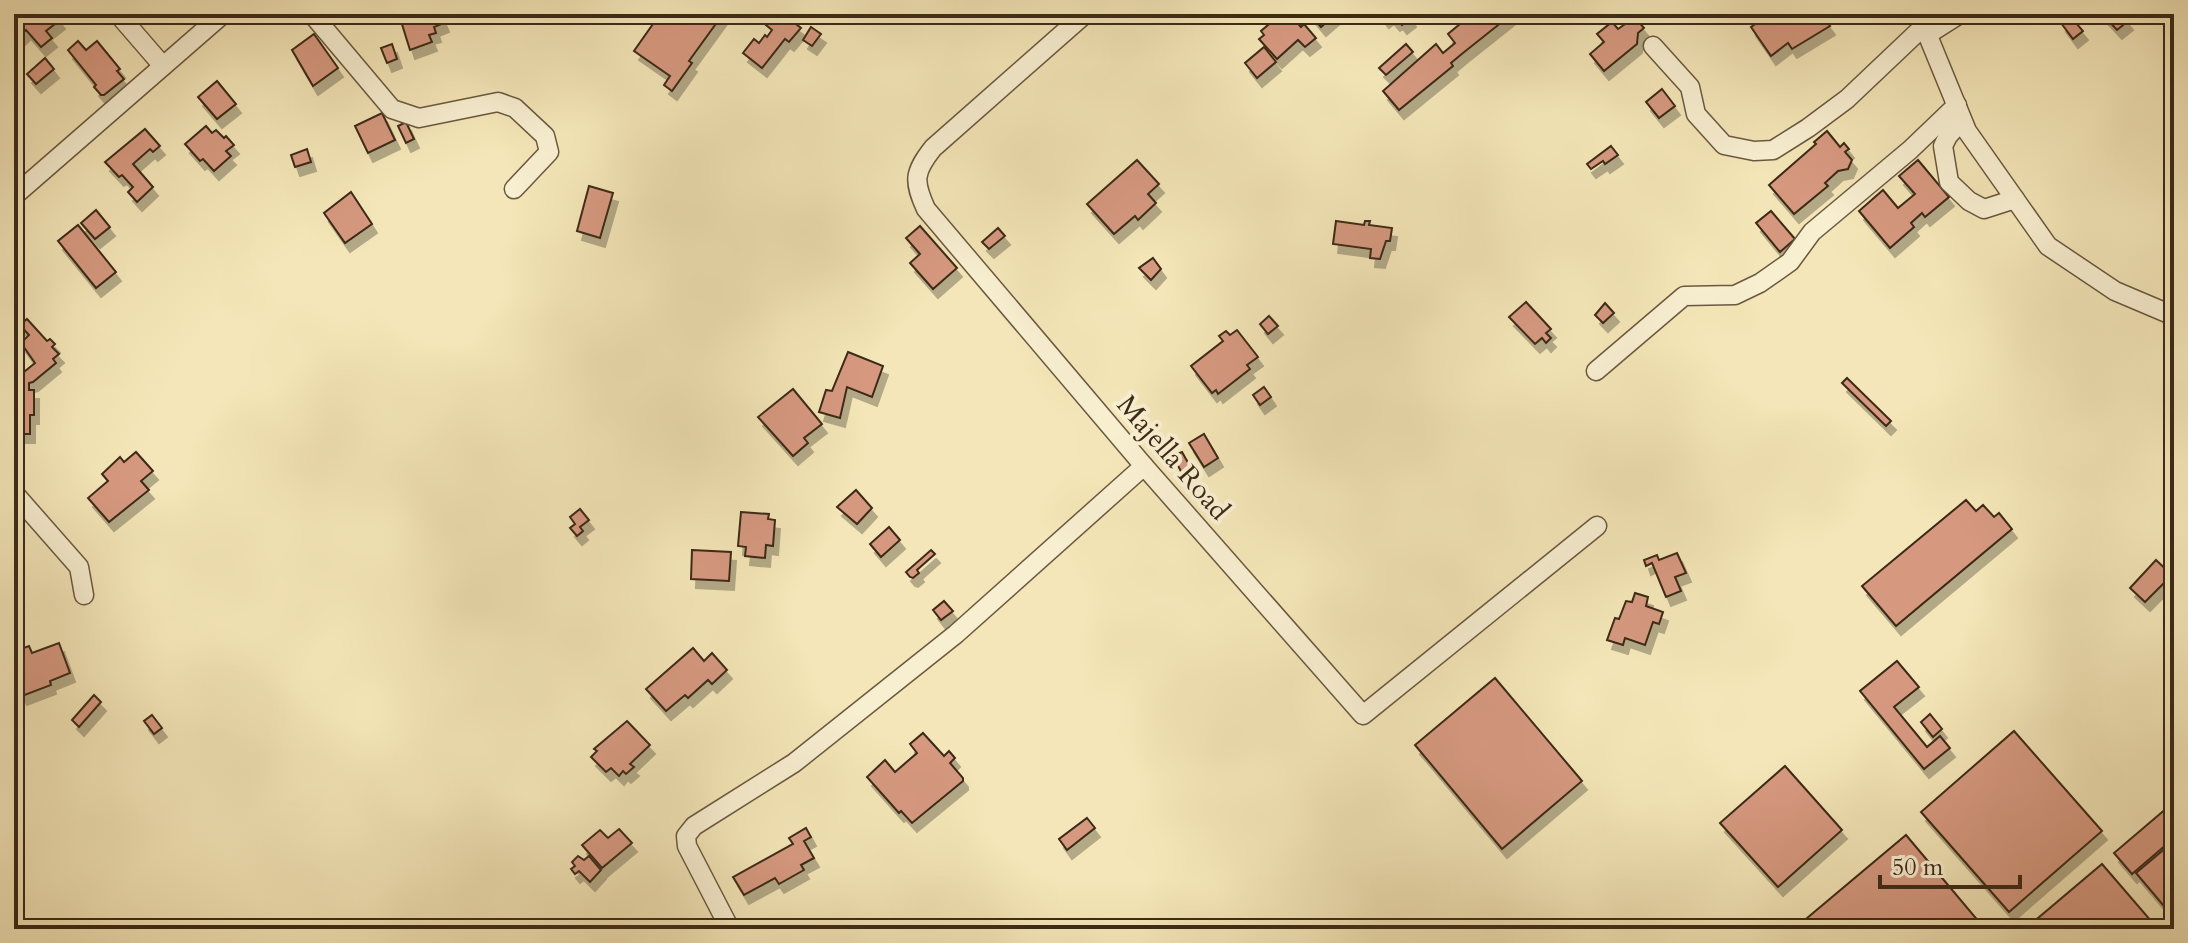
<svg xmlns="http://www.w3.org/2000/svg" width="2188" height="943" font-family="Cardo,serif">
	<defs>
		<filter id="shadow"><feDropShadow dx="5" dy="9" stdDeviation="0" flood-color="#0004"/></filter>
	</defs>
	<rect width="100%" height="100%" fill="#f4e6b8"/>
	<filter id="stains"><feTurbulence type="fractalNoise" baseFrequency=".0025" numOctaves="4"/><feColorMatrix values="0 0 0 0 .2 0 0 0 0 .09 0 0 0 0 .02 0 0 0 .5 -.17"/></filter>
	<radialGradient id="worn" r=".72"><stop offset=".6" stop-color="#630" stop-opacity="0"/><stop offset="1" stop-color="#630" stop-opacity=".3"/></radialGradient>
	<g fill="#d69980" stroke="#3c2917" stroke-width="2" filter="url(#shadow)">
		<path d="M14 14H55L60 20 46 31 52 38 41 47 26 30 20 36 14 29Z"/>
		<path d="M420 14H440L444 23 434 27 436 33 429 35 432 42 410 50 401 21Z"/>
		<path d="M660 14H723L689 61 692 63 672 91 664 85 670 76 634 51Z"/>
		<path d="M775 14H783L801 28 789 42 785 39 762 68 743 53 754 39 759 43 765 35 767 37 772 30 766 25Z"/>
		<path d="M1310 14H1334L1335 15 1321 27Z"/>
		<path d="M1380 14H1409L1411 18 1402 25 1398 20 1395 22 1389 15 1384 19Z"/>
		<path d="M1472 14H1512L1463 53 1451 63 1453 66 1399 110 1383 91 1436 44 1443 53 1455 43 1448 34Z"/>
		<path d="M1622 14H1632L1644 28 1638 33 1637 44 1604 71 1590 54 1604 42 1597 34 1612 22 1618 29 1628 22Z"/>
		<path d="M1770 14 1772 17 1776 14H1821L1830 26 1792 49 1788 43 1771 56 1751 27Z"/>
		<path d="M2102 14H2122L2128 21 2117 30Z"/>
		<path d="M2070 16 2083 31 2073 39 2061 23Z"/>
		<path d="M1282 17 1288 20 1292 17 1301 27 1304 24 1316 38 1305 47 1298 40 1277 59 1259 39 1264 35 1261 31 1275 19 1277 21Z"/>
		<path d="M811 27 821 34 812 46 803 40Z"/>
		<path d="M314 34 338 68 313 86 292 50Z"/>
		<path d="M78 41 86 50 97 41 120 69 117 71 124 79 104 95H101L94 87 96 85 68 50Z"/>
		<path d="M392 44 397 59 387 63 381 48Z"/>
		<path d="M1406 44 1413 52 1386 75 1379 68Z"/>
		<path d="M1264 47 1276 62 1257 78 1245 63Z"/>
		<path d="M45 58 54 69 36 84 27 74Z"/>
		<path d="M217 81 236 104 217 119 198 97Z"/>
		<path d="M1662 89 1675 106 1659 118 1646 102Z"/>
		<path d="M382 113 395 140 368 153 355 126Z"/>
		<path d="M406 122 414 139 406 143 398 126Z"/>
		<path d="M206 126 212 133 216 130 224 138 226 136 234 145 226 151 231 156 214 171 203 159 200 161 185 144Z"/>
		<path d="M145 129 160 146 153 152 150 149 133 164 153 187 137 202 128 192 133 187 122 175 119 177 105 162Z"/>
		<path d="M1827 131 1840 147 1844 143 1849 149 1845 152 1852 160 1848 169 1838 171 1825 183 1828 186 1794 214 1769 185 1816 144 1814 142Z"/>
		<path d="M1611 146 1618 155 1605 164 1603 161 1591 169 1587 164Z"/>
		<path d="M307 149 311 162 295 167 291 155Z"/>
		<path d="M1137 160 1159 184 1148 194 1156 203 1138 220 1135 216 1114 234 1087 204Z"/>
		<path d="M1918 160 1949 197 1925 217 1922 213 1911 223 1914 227 1890 248 1859 211 1883 190 1898 208 1915 194 1899 176Z"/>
		<path d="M589 186 613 193 600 238 577 231Z"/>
		<path d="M351 192 372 224 345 243 324 213Z"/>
		<path d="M96 210 110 227 95 239 81 223Z"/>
		<path d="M1771 211 1795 239 1780 252 1756 223Z"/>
		<path d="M1336 221 1364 225 1365 221H1370L1369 225 1392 228 1390 241H1386L1380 259 1370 258 1371 249 1333 244Z"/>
		<path d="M78 225 116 272 96 288 58 241Z"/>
		<path d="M920 226 957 268 933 289 910 263 920 254 906 238Z"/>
		<path d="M998 228 1005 236 989 249 982 242Z"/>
		<path d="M1153 258 1161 269 1151 280 1139 268Z"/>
		<path d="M1526 302 1551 329 1546 333 1551 338 1546 343 1542 338 1535 344 1509 317Z"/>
		<path d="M1605 303 1614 313 1603 323 1595 315Z"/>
		<path d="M1269 316 1278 326 1268 334 1260 324Z"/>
		<path d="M27 319 47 341 50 339 55 344 52 347 59 354 53 359 56 363 33 382 29 383V390H34V415H30V434H14V380L35 363 21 343 29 335 20 325Z"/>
		<path d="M1237 330 1258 357 1247 365 1250 369 1218 394 1216 390 1212 393 1191 366 1223 341 1219 336 1226 331 1230 335Z"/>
		<path d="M848 352 883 366 872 397 847 387 840 418 819 412 826 390 832 391Z"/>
		<path d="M1847 378 1891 421 1886 426 1842 383Z"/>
		<path d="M1264 387 1271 397 1260 405 1253 395Z"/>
		<path d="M793 389 822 424 804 438 808 443 793 456 758 417Z"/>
		<path d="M1204 434 1218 458 1204 467 1189 443Z"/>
		<path d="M136 452 153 471 141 481 149 490 109 522 88 498 108 481 102 474 120 457 124 462Z"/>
		<path d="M1182 452 1196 477 1187 483 1173 456Z"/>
		<path d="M856 490 872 508 857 524 837 507Z"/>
		<path d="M1966 500 1976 511 1983 505 1994 517 1999 513 2012 529 1896 626 1862 586Z"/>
		<path d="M580 509 589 520 580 527 583 531 577 536 570 528 575 524 570 517Z"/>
		<path d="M741 512 769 514 768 519 775 520 773 546 766 545 765 558 745 556 746 547 738 546Z"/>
		<path d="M889 527 900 540 881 557 870 544Z"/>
		<path d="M692 550 731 552 729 581 691 579Z"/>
		<path d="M931 550 935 554 917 570 919 573 913 578 910 577 906 572Z"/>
		<path d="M1677 553 1686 573 1675 577 1681 591 1666 597 1652 563 1646 566 1644 560 1657 555 1659 560Z"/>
		<path d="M2156 560 2172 575 2145 602 2130 588Z"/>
		<path d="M1635 593 1648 597 1646 606 1663 612 1659 624 1653 622 1645 645 1625 638 1623 645 1607 640 1615 618 1619 619 1626 601 1632 602Z"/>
		<path d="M944 601 953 611 941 620 933 610Z"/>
		<path d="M59 643 70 673 50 681 51 685 22 696 14 676V661L22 659 18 650 29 646 32 653Z"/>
		<path d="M693 648 704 661 712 653 727 670 712 684 708 680 688 698 685 695 666 711 646 689Z"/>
		<path d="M1897 661 1919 687 1894 707 1927 747 1940 736 1950 748 1924 769 1860 691Z"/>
		<path d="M1495 678 1582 781 1502 849 1415 745Z"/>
		<path d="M94 695 101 702 79 727 72 720Z"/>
		<path d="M1930 714 1942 729 1933 737 1921 722Z"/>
		<path d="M152 715 162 728 154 734 144 721Z"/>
		<path d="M627 721 650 745 630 764 634 767 626 774 623 771 619 776 611 768 606 772 591 757 597 751 594 749Z"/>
		<path d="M2014 731 2102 831 2009 912 1921 812Z"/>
		<path d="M923 733 944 756 949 751 955 758 950 763 963 778V781L912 823 901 811 899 813 867 777 885 760 895 772 917 753 910 744Z"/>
		<path d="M1785 766 1842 830 1778 887 1720 823Z"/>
		<path d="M2174 802V838L2132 874 2114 853Z"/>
		<path d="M1087 818 1095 828 1067 850 1059 839Z"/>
		<path d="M806 828 811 837 804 841 814 858 801 865 804 870 779 884 775 878 744 895 733 877 793 844 789 838Z"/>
		<path d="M619 829 632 843 602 868 582 845 600 830 608 838Z"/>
		<path d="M1906 835 1985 929H1794Z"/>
		<path d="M2174 841V918L2136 873Z"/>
		<path d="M578 856 584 860 589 856 601 870 590 882 579 871 575 874 571 869 575 866 572 862Z"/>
		<path d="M2102 864 2158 929H2035L2031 924Z"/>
	</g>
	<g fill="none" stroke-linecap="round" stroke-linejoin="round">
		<defs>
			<g id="minor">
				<path d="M118 14 163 66"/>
				<path d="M312 14 392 109 419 118 498 102 515 108 545 136 549 152 514 189"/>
				<path d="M1085 14 933 148C914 172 913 181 926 209L1144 466 1363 715 1597 526"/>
				<path d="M1919 14 1967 131 2048 246 2115 291 2174 316"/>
				<path d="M1927 35 1960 14"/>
				<path d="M1653 46 1690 87 1696 114 1724 145 1754 151 1773 150 1808 128 1847 99 1924 26"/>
				<path d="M1962 120 1948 136 1943 146 1949 182 1969 201 1984 209 2015 199"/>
				<path d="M14 196 223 14"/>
				<path d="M1596 371 1684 296 1735 295 1760 283 1790 262 1812 232 1910 150 1957 105"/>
				<path d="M14 493 79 567 84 595"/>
				<path d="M730 929 687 846 686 836 694 826 794 763 956 634 1144 466"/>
			</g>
		</defs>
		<use href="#minor" stroke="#6a583f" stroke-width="21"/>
		<use href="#minor" stroke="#f8efd1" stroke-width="18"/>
	</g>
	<g text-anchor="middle" stroke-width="8" stroke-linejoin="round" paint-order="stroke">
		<g font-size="28" fill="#3c2917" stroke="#f8efd1">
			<text transform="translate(1174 457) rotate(49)" y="10">Majella Road</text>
		</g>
	</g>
	<rect width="2188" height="943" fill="none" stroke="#f4e6b8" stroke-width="48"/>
	<rect x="16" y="16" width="2156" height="911" fill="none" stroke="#3c2917" stroke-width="4"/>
	<rect x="24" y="24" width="2140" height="895" fill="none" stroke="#3c2917" stroke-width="2"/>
	<path d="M1880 875v12h140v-12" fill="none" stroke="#3c2917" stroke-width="4"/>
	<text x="1892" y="875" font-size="24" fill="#3c2917" stroke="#f8efd1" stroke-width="6" paint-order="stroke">50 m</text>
	<rect width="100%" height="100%" filter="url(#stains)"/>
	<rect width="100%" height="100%" fill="url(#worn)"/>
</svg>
